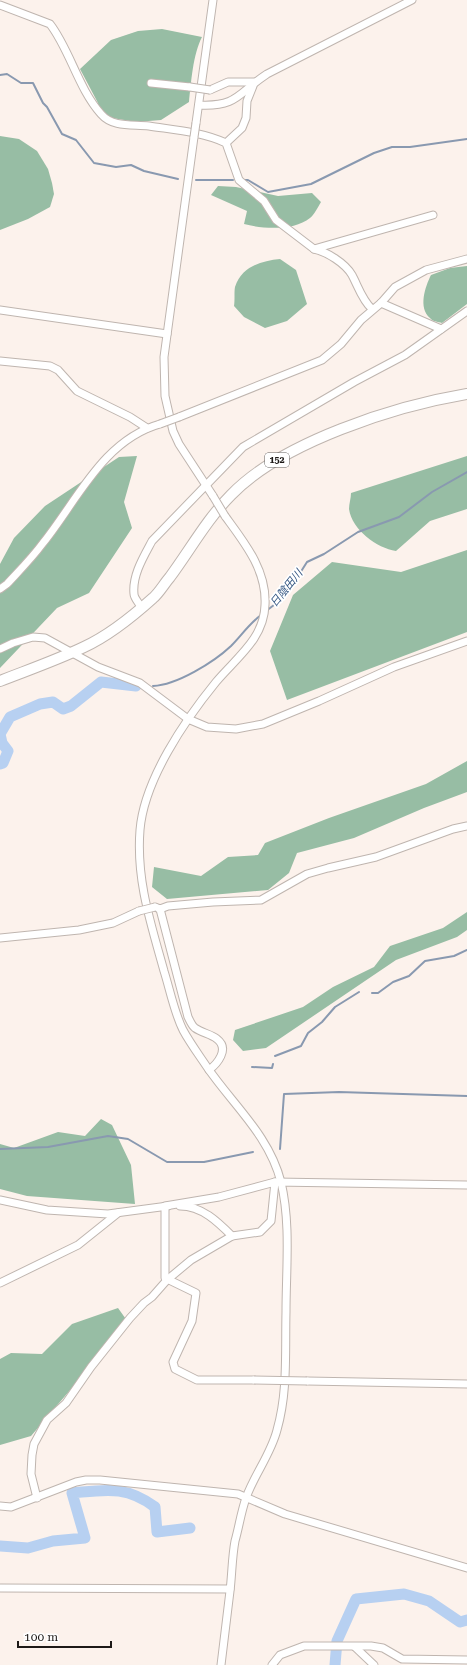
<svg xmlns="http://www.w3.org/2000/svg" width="467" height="1665" font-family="'Roboto Serif','Noto Sans JP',serif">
	<rect width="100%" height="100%" fill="#fcf2ec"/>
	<g fill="#97bda4">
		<path d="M162 29 202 37C193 54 191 83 189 102L161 120 136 122 100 116 98 103 80 69 111 40 138 31Z"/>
		<path d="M0 136 19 139 37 151 48 169 52 183 54 194 50 207 28 219 0 230Z"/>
		<path d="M218 186 236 187 278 196 312 193 321 202C318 207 314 215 310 218 294 231 263 229 244 224L247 211 211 195Z"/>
		<path d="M280 259 296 270 307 304 287 321 265 328 244 317 234 306C235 300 234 292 235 287 242 266 261 261 280 259Z"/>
		<path d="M467 266V304L442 323C438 322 432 321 430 318 418 308 425 287 431 275L450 268Z"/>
		<path d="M137 456 124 502 132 528 89 593 57 608 0 668V564L14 538 45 506 119 457Z"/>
		<path d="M467 456V509L430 521 396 551C377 548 352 530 349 509 349 504 351 498 351 493Z"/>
		<path d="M467 550V632L287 700 270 651 293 595 332 562 401 572Z"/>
		<path d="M467 761V792L424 808 354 838 297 853 289 873 268 890 167 899 152 887 154 867 201 876 228 857 258 855 265 843 329 818 426 784Z"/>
		<path d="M467 912V930L457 937 396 960 266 1048 243 1051 233 1040 235 1030 303 1007 333 987 374 967 390 946 443 928Z"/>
		<path d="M101 1119 112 1125 131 1165 135 1204 27 1196 0 1189V1144L14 1148 58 1132 85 1136Z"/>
		<path d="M118 1308 128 1322 31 1436 0 1445V1359L11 1353 42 1354 72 1324Z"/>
	</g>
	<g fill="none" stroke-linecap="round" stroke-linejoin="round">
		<g stroke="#8999b0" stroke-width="2">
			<path d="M0 75 7 74 21 83H33L43 103 47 107 62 134 76 140 94 163 116 167 131 165 144 171 178 179"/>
			<path d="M196 180H233"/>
			<path d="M244 180H248L268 192 311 184 374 153 392 147H410L467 139"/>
			<path d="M266 611 274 605 277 595 295 581 307 562 324 554 358 532 399 517 432 492 467 472"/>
			<path d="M153 686C177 685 214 662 231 646 241 636 249 624 261 615"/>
			<path d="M372 993H378L393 982 409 976 425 961 454 956 467 950"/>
			<path d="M275 1056 301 1046 308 1033 322 1022 335 1007 359 992"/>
			<path d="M252 1067 272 1068 273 1064"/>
			<path d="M0 1149 48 1147 108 1136 128 1139 167 1162H204L253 1152"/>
			<path d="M280 1149 284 1094 339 1092 467 1096"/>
		</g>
		<g stroke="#b7d0f1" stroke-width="11">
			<path d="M0 764 3 763 8 751 2 743 0 734 10 717 40 704 53 702 63 709 71 706 101 682 136 686"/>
			<path d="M0 1546 28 1548 53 1541 85 1538 72 1493C105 1490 126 1485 155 1507L157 1532 190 1528"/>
			<path d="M335 1665 337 1641 356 1599 404 1594 429 1601 460 1622 467 1620"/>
		</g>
		<defs>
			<g id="minor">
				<path d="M0 5 50 24C70 50 78 88 101 114 113 128 133 124 149 126 175 130 203 132 226 143L239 180 264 201 276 220 314 249C327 252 345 263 352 275 358 286 362 300 372 309"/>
				<path d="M151 83 190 87"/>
				<path d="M210 90 228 82H255"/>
				<path d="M199 105C238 107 238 93 267 74L412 0"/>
				<path d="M196 123 213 0"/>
				<path d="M194 137 164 357 165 396 173 431 179 444 213 496"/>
				<path d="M226 143 242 128 246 118 247 101 253 86"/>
				<path d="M314 249 433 215"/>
				<path d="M381 303 441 329"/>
				<path d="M0 310 167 334"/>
				<path d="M0 361 50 366 58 370 77 391 130 417 147 428"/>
				<path d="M179 417 322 360 341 344 361 320 381 303 395 287 426 270 467 259"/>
				<path d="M0 589 7 584C19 571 32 558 43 543 77 501 103 440 160 424"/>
				<path d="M141 607C139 603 134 598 134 594 132 575 144 556 152 541L243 447 354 382 405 355 467 311"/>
				<path d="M0 649 13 643 33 637 45 638 98 667 140 683 188 719 207 727 236 729 263 724 319 701 394 667 467 641"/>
				<path d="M155 907 160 909 168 906 213 902 261 900 307 874 328 868 376 857 453 829 467 826"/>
				<path d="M160 909 188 1017C190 1021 192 1026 195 1028 202 1033 211 1034 217 1039 230 1049 217 1064 209 1070"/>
				<path d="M0 938 79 930 113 923 139 911"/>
				<path d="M0 1200 47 1210 108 1214 168 1206"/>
				<path d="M180 1206C202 1206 218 1222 232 1236"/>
				<path d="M0 1283 78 1245 118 1213"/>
				<path d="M254 1380H197L175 1369 173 1362 192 1321 196 1293 165 1278V1206L219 1197 275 1182"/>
				<path d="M307 1381 467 1384"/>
				<path d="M37 1498 31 1474 32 1455 34 1444 47 1420 66 1403 91 1367 130 1318 144 1303 152 1297 167 1280 191 1260 232 1236 260 1232 271 1221 275 1182 467 1185"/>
				<path d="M0 1506 11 1507 76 1482 86 1480H100L238 1494 285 1514 467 1568"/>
				<path d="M0 1588 230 1589"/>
				<path d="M355 1647 374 1665"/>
				<path d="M221 1665C224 1640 227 1615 230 1591 232 1574 232 1557 235 1541 239 1527 241 1512 246 1498 254 1475 271 1454 277 1430 288 1392 285 1352 286 1312 286 1269 291 1224 281 1182 269 1135 233 1105 207 1067 199 1055 190 1043 183 1030 174 1012 170 990 164 971 151 924 136 880 140 830 144 780 185 720 216 682 236 658 264 639 265 605 267 570 244 542 225 516"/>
				<path d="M272 1665 280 1655 304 1646H371L383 1648 402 1659 467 1660"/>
			</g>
			<path id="highway" d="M0 681C28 670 57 660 84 647 108 636 133 616 153 598 159 593 164 584 170 577 190 550 207 519 231 495 282 442 395 406 467 394"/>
		</defs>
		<use href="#minor" stroke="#bfb5af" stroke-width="9"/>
		<use href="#highway" stroke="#bfb5af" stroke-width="12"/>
		<use href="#minor" stroke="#fff" stroke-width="7"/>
		<use href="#highway" stroke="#fff" stroke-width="10"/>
		<defs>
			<g id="minor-bridge">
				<path d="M190 87 210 90"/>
				<path d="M194 137 196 123"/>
				<path d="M160 424 179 417"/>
				<path d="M213 496 225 516"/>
				<path d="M139 911 155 907"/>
				<path d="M254 1380 307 1381"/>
			</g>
		</defs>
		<use href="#minor-bridge" stroke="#bfb5af" stroke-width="9" stroke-linecap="butt"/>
		<use href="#minor-bridge" stroke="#fff" stroke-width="7"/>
	</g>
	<g text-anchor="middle" stroke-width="3.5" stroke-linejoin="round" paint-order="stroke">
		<rect fill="#fff" stroke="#615e5d" stroke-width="1" x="265" y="453" width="24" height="14" rx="3"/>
		<g font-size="9" font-weight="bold" fill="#1d1917">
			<text x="277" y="463">152</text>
		</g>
		<g font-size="11" font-style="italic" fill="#325481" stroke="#fff">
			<text transform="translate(286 588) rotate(-51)" y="4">日陰田川</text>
		</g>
	</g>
	<path d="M18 1641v6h93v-6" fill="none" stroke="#1d1917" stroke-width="2"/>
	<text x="24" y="1641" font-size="12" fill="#1d1917" stroke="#ffffff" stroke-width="3" paint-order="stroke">100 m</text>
</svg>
